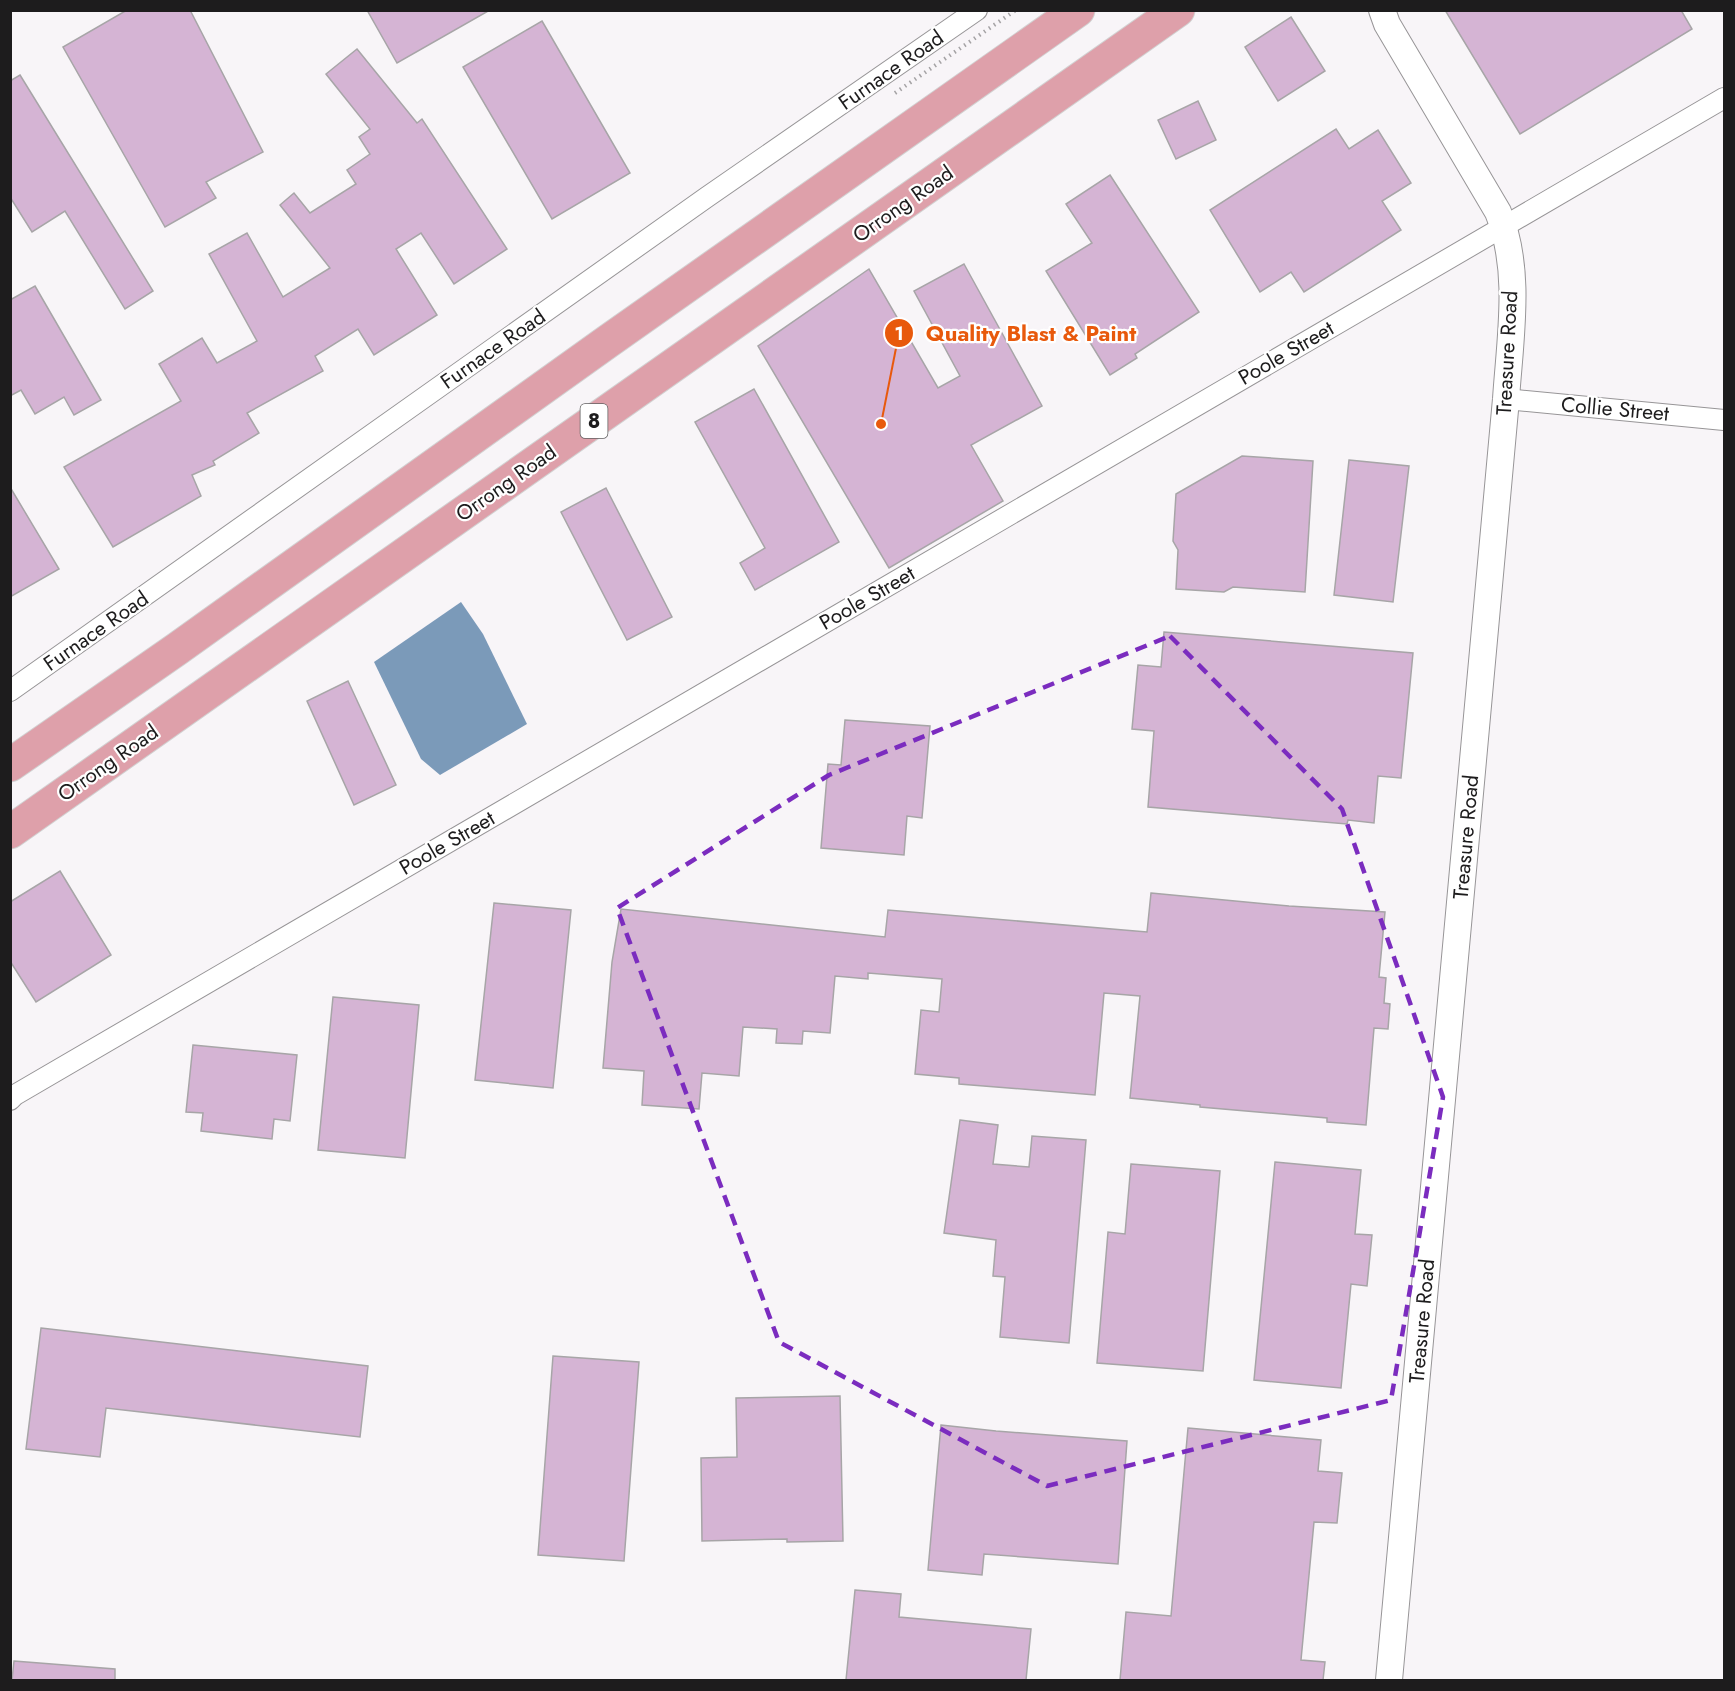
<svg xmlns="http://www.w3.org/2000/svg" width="1735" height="1691" font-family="Jost,sans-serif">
	<rect width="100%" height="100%" fill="#f8f5f8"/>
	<path fill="#7b9ab9" d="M461 602 483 634 527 724 440 775 421 759 374 662Z"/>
	<g fill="#d5b4d4" stroke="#a7a5a7" stroke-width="1.5">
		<path d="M127 10H190L263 152 206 182 216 198 165 227 63 47Z"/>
		<path d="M367 10H490L397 63Z"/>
		<path d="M1445 10H1681L1692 29 1520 134Z"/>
		<path d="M1291 17 1325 71 1278 101 1245 47Z"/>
		<path d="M542 21 630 173 552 219 463 67Z"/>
		<path d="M357 49 417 123 422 119 507 249 454 284 421 233 396 249 437 315 374 355 358 329 315 356 323 371 247 413 259 433 213 461 215 465 192 475 201 496 113 547 64 467 181 401 159 364 202 338 217 363 257 341 209 254 247 233 283 297 330 268 280 205 294 193 310 213 356 184 347 170 370 154 359 137 370 129 326 74Z"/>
		<path d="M20 75 153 291 125 309 65 211 32 232 10 197V81Z"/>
		<path d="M1198 101 1216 140 1176 159 1158 120Z"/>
		<path d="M1336 129 1349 149 1378 130 1411 183 1382 201 1401 230 1304 292 1291 272 1260 292 1210 210Z"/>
		<path d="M1110 175 1199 312 1135 354 1137 358 1110 375 1046 271 1092 243 1066 204Z"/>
		<path d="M964 264 1042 406 971 445 1003 501 889 568 758 346 869 269 938 388 960 376 914 291Z"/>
		<path d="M35 286 101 400 74 415 64 397 35 414 21 390 10 396V300Z"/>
		<path d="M754 389 839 542 755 590 740 563 765 548 695 422Z"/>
		<path d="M1242 456 1313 461 1305 592 1233 587 1224 592 1176 589 1178 550 1173 541 1176 494Z"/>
		<path d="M1349 460 1409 466 1393 602 1334 595Z"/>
		<path d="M10 487 59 569 10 597Z"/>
		<path d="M606 488 672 617 627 640 561 512Z"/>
		<path d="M1164 632 1413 653 1401 778 1378 776 1374 823 1348 820 1347 824 1148 807 1154 731 1132 729 1138 665 1161 667Z"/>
		<path d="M348 681 396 785 354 805 307 701Z"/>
		<path d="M845 720 930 726 922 818 907 816 904 855 821 848 828 764 841 765Z"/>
		<path d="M60 871 111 955 36 1002 10 961V902Z"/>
		<path d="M1151 893 1289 906 1385 912 1379 977 1386 978 1384 1003 1390 1004 1388 1029 1374 1028 1366 1125 1327 1122V1118L1200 1107V1105L1130 1098 1140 996 1104 993 1095 1095 959 1084V1078L915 1074 921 1010 939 1012 942 979 868 973V979L835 976 830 1033 803 1031 802 1044 776 1043 777 1029 743 1027 739 1076 702 1073 699 1109 642 1105 644 1071 603 1068 612 962 621 909 885 937 888 910 1147 932Z"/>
		<path d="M494 903 571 910 553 1088 475 1080Z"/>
		<path d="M333 997 419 1005 405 1158 318 1150Z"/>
		<path d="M193 1045 297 1055 290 1121 274 1119 272 1139 201 1131 203 1113 186 1112Z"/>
		<path d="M960 1120 998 1125 993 1164 1029 1167 1032 1136 1086 1140 1069 1343 1000 1337 1005 1277 993 1276 996 1240 944 1233Z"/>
		<path d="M1275 1162 1361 1170 1355 1234 1372 1235 1367 1286 1351 1284 1341 1388 1254 1380Z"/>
		<path d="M1131 1164 1220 1171 1203 1371 1097 1363 1108 1232 1125 1234Z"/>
		<path d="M41 1328 368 1366 360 1437 106 1408 100 1457 26 1449Z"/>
		<path d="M553 1356 639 1362 624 1561 538 1555Z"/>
		<path d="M840 1396 843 1541 787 1542V1539L702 1541 701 1458 737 1457 736 1398Z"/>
		<path d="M941 1425 996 1431 1127 1441 1118 1564 984 1554 982 1575 928 1570Z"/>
		<path d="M1188 1428 1321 1440 1318 1471 1342 1473 1337 1523 1314 1522 1301 1660 1325 1662 1323 1680H1120L1126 1612 1171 1616Z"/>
		<path d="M855 1590 901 1594 899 1617 1031 1629 1026 1680H846Z"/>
		<path d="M14 1661 115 1669V1680H12Z"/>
	</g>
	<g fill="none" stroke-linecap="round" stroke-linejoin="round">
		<defs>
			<g id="minor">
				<path d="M1506 399 1724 420"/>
				<path d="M10 691 707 197 977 10"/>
				<path d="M10 1100 15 1095 1724 98"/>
			</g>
			<path id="tertiary" d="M1382 10 1387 24 1498 212C1522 270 1510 338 1506 399L1389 1680"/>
			<g id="trunk">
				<path d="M10 765 177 649 607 342 1078 10"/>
				<path d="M10 832 1178 10"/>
			</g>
		</defs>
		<use href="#minor" stroke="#979597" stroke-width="22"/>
		<use href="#tertiary" stroke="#979597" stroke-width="28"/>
		<use href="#trunk" stroke="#d2d2d2" stroke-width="35"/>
		<path stroke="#a5a3a5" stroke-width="4" stroke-dasharray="1.5 4.5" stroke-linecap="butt" d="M895 93 1016 10"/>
		<use href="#minor" stroke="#fff" stroke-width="20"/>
		<use href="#tertiary" stroke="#fff" stroke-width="26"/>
		<use href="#trunk" stroke="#dea0aa" stroke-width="33"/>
	</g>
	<path fill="none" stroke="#7b2cbf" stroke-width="4.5" stroke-dasharray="12 8" stroke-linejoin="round" d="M1170 636 1342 809 1443 1097 1391 1400 1047 1486 779 1342 617 908 829 775Z"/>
	<g text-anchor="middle" stroke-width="4.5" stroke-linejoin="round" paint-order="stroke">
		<rect fill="#fff" stroke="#616061" stroke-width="1.5" x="580.5" y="404" width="27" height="34" rx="4.5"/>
		<g font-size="20" font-weight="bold" fill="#1d1c1d">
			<text x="594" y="428">8</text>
		</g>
		<g font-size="21" fill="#1d1c1d" stroke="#fff">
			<text transform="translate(891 70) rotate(-35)" y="7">Furnace Road</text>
			<text transform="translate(903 204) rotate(-35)" y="7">Orrong Road</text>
			<text transform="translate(493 349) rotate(-35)" y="7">Furnace Road</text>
			<text transform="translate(1286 353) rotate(-30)" y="7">Poole Street</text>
			<text transform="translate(1507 353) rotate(-87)" y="7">Treasure Road</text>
			<text transform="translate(1615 409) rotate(5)" y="7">Collie Street</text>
			<text transform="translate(506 483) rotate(-35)" y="7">Orrong Road</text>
			<text transform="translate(867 598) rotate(-30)" y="7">Poole Street</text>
			<text transform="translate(96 631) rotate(-35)" y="7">Furnace Road</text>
			<text transform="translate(108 763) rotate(-35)" y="7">Orrong Road</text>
			<text transform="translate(1466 837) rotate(-85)" y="7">Treasure Road</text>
			<text transform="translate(447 843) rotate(-30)" y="7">Poole Street</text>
			<text transform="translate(1422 1321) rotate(-85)" y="7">Treasure Road</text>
		</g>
	</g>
	<path fill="none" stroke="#e8590c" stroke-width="2" d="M881 424L899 333"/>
	<g fill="#e8590c" stroke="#fff" stroke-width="2">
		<circle cx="881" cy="424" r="6"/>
		<circle cx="899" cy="333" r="15"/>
	</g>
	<g font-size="18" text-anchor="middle" font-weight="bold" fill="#fff">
		<text x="899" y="340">1</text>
	</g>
	<g font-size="22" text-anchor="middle" font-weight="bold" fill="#e8590c" stroke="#fff" stroke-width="4.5" stroke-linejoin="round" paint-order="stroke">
		<text x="1031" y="341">Quality Blast &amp; Paint</text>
	</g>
	<rect width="1735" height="1691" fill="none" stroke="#1d1c1d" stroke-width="24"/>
</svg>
